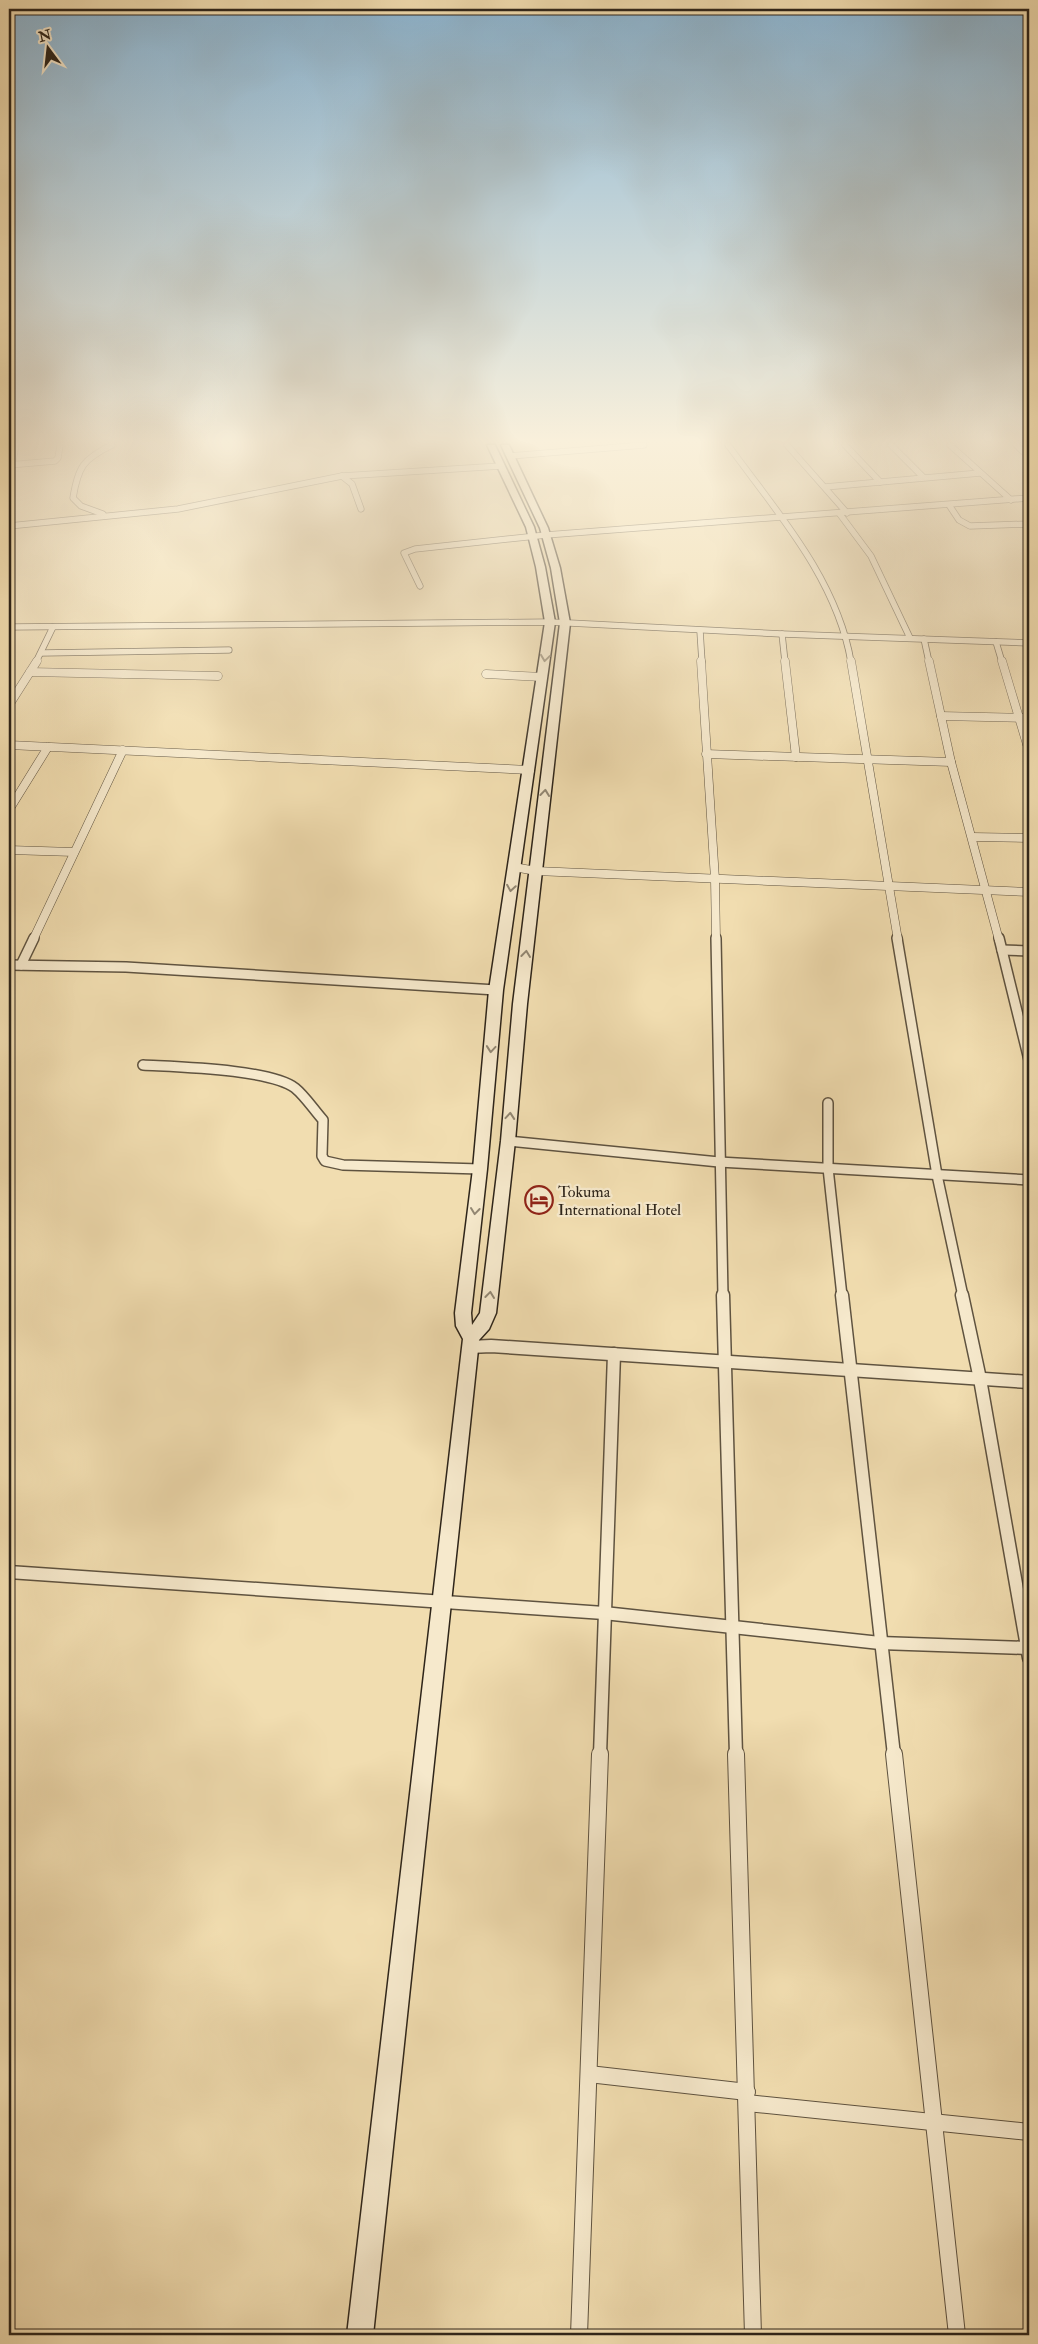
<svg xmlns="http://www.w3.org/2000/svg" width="1038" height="2344" font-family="'IM FELL Double Pica',serif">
	<rect width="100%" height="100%" fill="#f1ddb0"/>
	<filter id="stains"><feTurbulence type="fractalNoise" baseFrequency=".004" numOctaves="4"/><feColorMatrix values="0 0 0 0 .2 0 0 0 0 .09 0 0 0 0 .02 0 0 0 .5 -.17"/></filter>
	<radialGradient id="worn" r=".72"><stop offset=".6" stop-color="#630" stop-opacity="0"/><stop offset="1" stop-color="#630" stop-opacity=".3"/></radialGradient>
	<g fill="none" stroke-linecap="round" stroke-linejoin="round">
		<defs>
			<g id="minor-far4">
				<path d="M728 445C776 511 837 579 851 662"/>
				<path d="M787 445 847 513"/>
				<path d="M845 445 880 482"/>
				<path d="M891 445 923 477"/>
				<path d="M950 445 1011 500"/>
				<path d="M1016 445 1029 457"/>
				<path d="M510 456 644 445"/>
				<path d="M9 465 55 461 58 458 60 445"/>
				<path d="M12 465 16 445"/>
				<path d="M342 476 352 484 361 509"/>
				<path d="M825 487 980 473"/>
				<path d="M949 505 959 520 970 526 1029 524"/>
				<path d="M839 513 871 556 910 638"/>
				<path d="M103 514 81 506 73 498C78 467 83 459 112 445"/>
				<path d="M9 526 178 509 342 476 501 466"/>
				<path d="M420 586 404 553 415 549 546 535 1029 498"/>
				<path d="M9 627 550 622 782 634 1029 643"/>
				<path d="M700 631 702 662"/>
				<path d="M782 634 785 662"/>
				<path d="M924 639 929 662"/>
				<path d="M996 642 1002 662"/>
				<path d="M42 653 229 650"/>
				<path d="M36 662 53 627"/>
			</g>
			<g id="minor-far3">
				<path d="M701 661 715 879 716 940"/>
				<path d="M785 661 796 757"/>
				<path d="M851 661 898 940"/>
				<path d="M929 661 951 762 999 940"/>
				<path d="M1002 661 1029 751"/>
				<path d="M30 672 218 676"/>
				<path d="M486 674 542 677"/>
				<path d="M9 705 37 661"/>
				<path d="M941 716 1029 718"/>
				<path d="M9 745 530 770"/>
				<path d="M706 754 951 762"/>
				<path d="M9 810 48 747"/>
				<path d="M972 837 1029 838"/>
				<path d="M9 850 74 852"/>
				<path d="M514 867 536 871 1029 892"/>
				<path d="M33 940 123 750"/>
			</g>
			<g id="minor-far2">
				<path d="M716 938 723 1296"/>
				<path d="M897 938 937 1175 963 1296"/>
				<path d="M999 938 1029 1060"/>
				<path d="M1002 950 1029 951"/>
				<path d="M9 965 126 967 496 990"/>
				<path d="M21 965 34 938"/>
				<path d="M143 1065C177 1067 270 1069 295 1088 305 1096 314 1110 323 1120L322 1156 325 1161 343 1165 480 1169"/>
				<path d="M828 1103V1168L842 1296"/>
				<path d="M508 1141 719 1162 1029 1180"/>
			</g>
			<g id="minor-far1">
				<path d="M723 1295 736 1755"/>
				<path d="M842 1295 894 1755"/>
				<path d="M962 1295 980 1379 1029 1658"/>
				<path d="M470 1347 491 1346 1029 1382"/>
				<path d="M9 1572 604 1613 880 1643 1028 1648"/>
				<path d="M600 1755 614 1354"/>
			</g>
			<g id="minor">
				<path d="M736 1754 753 2335"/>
				<path d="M894 1754 957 2335"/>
				<path d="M589 2074 747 2092"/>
				<path d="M747 2103 1029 2132"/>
				<path d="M579 2335 600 1754"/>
			</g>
			<path id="secondary" d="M487 445H495L534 527 545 567 555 622 503 990 487 1169 471 1313 472 1325 480 1313 501 1141 513 1004 560 623 551 568 540 528 501 445H509L548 528 560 568 570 623 527 1004 515 1141 496 1313 489 1329 479 1340 373 2335H347L463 1339 456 1326 455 1313 473 1169 489 990 545 622 536 567 526 527Z"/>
		</defs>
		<use href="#minor-far4" stroke="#5f5340" stroke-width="7"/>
		<use href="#minor-far3" stroke="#5f5340" stroke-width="9"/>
		<use href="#minor-far2" stroke="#5f5340" stroke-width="12"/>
		<use href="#minor-far1" stroke="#5f5340" stroke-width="15"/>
		<use href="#minor" stroke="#5f5340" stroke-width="18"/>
		<use href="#secondary" stroke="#2e251a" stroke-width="3"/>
		<use href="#minor-far4" stroke="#f6e9cc" stroke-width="5.5"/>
		<use href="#minor-far3" stroke="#f6e9cc" stroke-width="8"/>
		<use href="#minor-far2" stroke="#f6e9cc" stroke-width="9"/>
		<use href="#minor-far1" stroke="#f6e9cc" stroke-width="12"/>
		<use href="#minor" stroke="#f6e9cc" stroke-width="16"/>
		<use href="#secondary" fill="#f6e9cc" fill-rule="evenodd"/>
	</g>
	<defs><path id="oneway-chevron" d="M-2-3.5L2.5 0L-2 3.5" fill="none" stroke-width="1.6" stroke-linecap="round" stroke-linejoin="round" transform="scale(1.25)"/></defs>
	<g stroke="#928773">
		<use href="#oneway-chevron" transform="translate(545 658) rotate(98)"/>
		<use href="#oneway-chevron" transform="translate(545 793) rotate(-84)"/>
		<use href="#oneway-chevron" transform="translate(511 888) rotate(99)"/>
		<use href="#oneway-chevron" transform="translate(526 954) rotate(-83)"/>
		<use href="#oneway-chevron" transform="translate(491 1049) rotate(95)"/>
		<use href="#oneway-chevron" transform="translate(510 1116) rotate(-85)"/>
		<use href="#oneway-chevron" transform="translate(475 1211) rotate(97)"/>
		<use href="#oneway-chevron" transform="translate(490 1295) rotate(-83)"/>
	</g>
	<linearGradient id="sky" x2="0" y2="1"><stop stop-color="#8bb6d4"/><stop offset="0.57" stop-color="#f9f0db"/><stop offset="1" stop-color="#f9f0db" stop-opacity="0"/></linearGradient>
	<rect width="1038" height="774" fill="url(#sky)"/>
	<defs>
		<symbol id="hotel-ring" viewBox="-11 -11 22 22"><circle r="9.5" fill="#f6e9cc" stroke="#8f2418" stroke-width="1.5"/><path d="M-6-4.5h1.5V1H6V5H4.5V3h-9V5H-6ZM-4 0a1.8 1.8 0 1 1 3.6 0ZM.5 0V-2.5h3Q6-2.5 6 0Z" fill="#8f2418"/></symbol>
	</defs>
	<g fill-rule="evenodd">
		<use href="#hotel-ring" x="523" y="1184" width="32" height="32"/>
	</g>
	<g text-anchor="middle" stroke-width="4.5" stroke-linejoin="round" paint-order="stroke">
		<g font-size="16" fill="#2e251a" stroke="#f6e9cc" text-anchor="start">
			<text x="558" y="1197">Tokuma<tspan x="558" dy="18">International Hotel</tspan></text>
		</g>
	</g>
	<rect width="1038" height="2344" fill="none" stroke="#f1ddb0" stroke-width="30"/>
	<rect x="10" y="10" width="1018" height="2324" fill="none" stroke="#2e251a" stroke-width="2.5"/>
	<rect x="15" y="15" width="1008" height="2314" fill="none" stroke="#2e251a"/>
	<g transform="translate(48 48) rotate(345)" stroke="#f6e9cc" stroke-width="4" paint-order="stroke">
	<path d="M0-4L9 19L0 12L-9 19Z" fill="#2e251a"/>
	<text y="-8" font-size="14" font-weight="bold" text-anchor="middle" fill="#2e251a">N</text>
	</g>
	<rect width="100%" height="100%" filter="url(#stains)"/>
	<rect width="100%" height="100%" fill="url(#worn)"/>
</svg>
